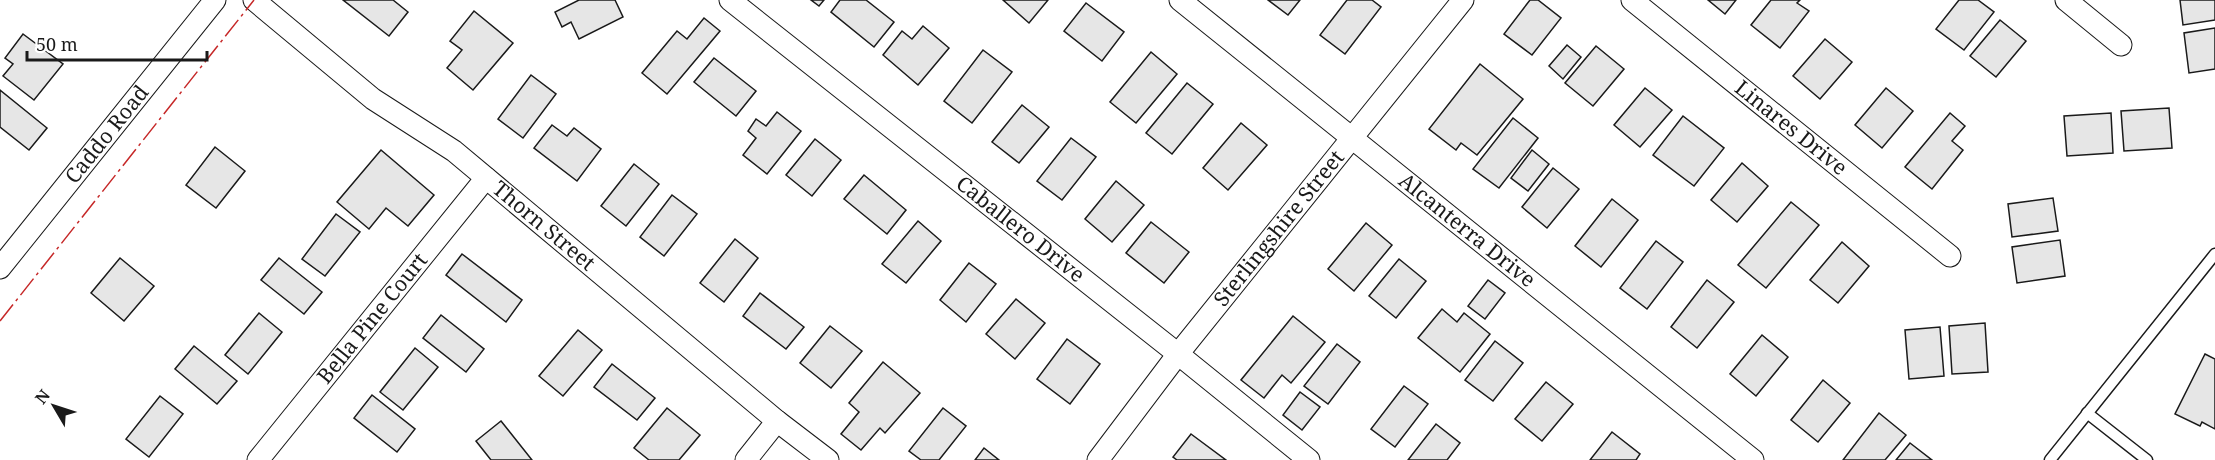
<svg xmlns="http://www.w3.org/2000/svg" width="2215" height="460" font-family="'Noto Serif',serif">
	<rect width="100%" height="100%" fill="#fff"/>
	<g fill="#e6e6e6" stroke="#1a1a1a" stroke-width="1.5">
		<path d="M343 0H393L408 12 389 36Z"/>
		<path d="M579 0H615L623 17 579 39 571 22 562 27 555 12Z"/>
		<path d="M811 0H824L819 6Z"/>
		<path d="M840 0H866L894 22 874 47 831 12Z"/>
		<path d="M1003 0H1048L1029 23Z"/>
		<path d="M1268 0H1300L1288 15Z"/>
		<path d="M1347 0H1372L1381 7 1345 54 1320 35Z"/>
		<path d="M1530 0H1538L1561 18 1532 55 1504 34Z"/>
		<path d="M1708 0H1736L1725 14Z"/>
		<path d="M1771 0H1800L1797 3 1809 11 1780 48 1751 25Z"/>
		<path d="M1959 0H1978L1994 12 1964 50 1936 29Z"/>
		<path d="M2180 0H2215V20L2183 25Z"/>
		<path d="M1086 3 1124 32 1102 61 1064 31Z"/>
		<path d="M474 11 513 43 473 90 447 68 462 50 450 41Z"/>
		<path d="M704 18 720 31 667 94 642 73 677 31 687 39Z"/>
		<path d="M2000 20 2026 41 1996 77 1970 56Z"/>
		<path d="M923 26 949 48 918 85 883 55 902 31 912 39Z"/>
		<path d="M2215 28V69L2189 73 2184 33Z"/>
		<path d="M23 34 63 64 34 100 3 76 13 64 5 58Z"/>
		<path d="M1825 39 1852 62 1820 99 1793 76Z"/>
		<path d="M1567 45 1581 57 1563 79 1549 66Z"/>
		<path d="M1596 46 1624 69 1593 106 1565 83Z"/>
		<path d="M983 50 1012 72 972 123 944 101Z"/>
		<path d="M1151 52 1177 74 1136 123 1110 102Z"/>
		<path d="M714 58 756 91 736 116 694 82Z"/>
		<path d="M1480 64 1523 99 1477 155 1461 143 1456 150 1429 129Z"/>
		<path d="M531 75 556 94 523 138 498 119Z"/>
		<path d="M1187 83 1213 104 1172 154 1146 133Z"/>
		<path d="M1645 88 1672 110 1640 147 1614 125Z"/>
		<path d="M1886 88 1913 111 1882 148 1855 125Z"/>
		<path d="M0 90 47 128 29 150 0 127Z"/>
		<path d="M1022 105 1049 127 1019 163 992 142Z"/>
		<path d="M2169 108 2172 148 2124 151 2121 111Z"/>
		<path d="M777 112 801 131 767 174 743 155 756 138 748 131 756 119 766 126Z"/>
		<path d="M1950 113 1965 126 1952 141 1963 150 1932 189 1905 167Z"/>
		<path d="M2111 113 2113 153 2067 156 2064 116Z"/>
		<path d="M1683 116 1724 148 1694 186 1653 155Z"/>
		<path d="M1513 118 1538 138 1499 188 1473 169Z"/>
		<path d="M1241 123 1267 145 1228 190 1203 168Z"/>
		<path d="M552 125 567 136 574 128 601 149 577 181 534 148Z"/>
		<path d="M1071 138 1096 157 1062 200 1037 181Z"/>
		<path d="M815 139 841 160 812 196 786 175Z"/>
		<path d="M215 147 245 171 216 208 186 185Z"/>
		<path d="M381 150 434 195 408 226 386 208 369 229 337 202Z"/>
		<path d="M1532 150 1549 164 1528 191 1511 178Z"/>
		<path d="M1742 163 1768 186 1737 222 1711 200Z"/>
		<path d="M634 164 659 184 626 226 601 206Z"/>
		<path d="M1553 168 1579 189 1547 228 1522 207Z"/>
		<path d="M864 175 906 210 887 234 844 199Z"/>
		<path d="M1116 181 1144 205 1112 242 1085 219Z"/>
		<path d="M672 195 697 214 664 256 640 237Z"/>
		<path d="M2053 198 2058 231 2012 237 2008 204Z"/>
		<path d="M1612 199 1638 220 1601 267 1575 246Z"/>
		<path d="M1791 202 1819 225 1766 288 1738 265Z"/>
		<path d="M336 214 360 232 325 276 302 259Z"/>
		<path d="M918 221 941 241 906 283 882 264Z"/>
		<path d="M1151 222 1189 252 1164 283 1126 253Z"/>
		<path d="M1366 223 1392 245 1354 291 1328 269Z"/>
		<path d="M735 239 758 258 724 302 700 283Z"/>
		<path d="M2060 240 2065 276 2017 283 2012 247Z"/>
		<path d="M1656 241 1683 262 1647 309 1620 288Z"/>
		<path d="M1842 242 1869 266 1838 303 1810 280Z"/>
		<path d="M462 254 522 300 506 322 446 275Z"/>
		<path d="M120 258 154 286 124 321 91 293Z"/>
		<path d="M279 258 322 292 304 314 261 280Z"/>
		<path d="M1399 259 1426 281 1396 318 1369 296Z"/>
		<path d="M969 263 996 284 966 322 940 300Z"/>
		<path d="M1488 280 1505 293 1485 319 1468 306Z"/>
		<path d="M1707 280 1734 302 1697 348 1671 327Z"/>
		<path d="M760 293 804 327 786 349 743 316Z"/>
		<path d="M1016 299 1045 323 1015 359 986 334Z"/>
		<path d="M1442 309 1457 322 1464 313 1490 334 1460 372 1418 338Z"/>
		<path d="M259 313 282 332 248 374 225 355Z"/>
		<path d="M441 315 484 349 466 372 423 338Z"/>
		<path d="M1293 316 1325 342 1291 383 1282 375 1264 398 1241 380Z"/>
		<path d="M1985 323 1988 372 1952 374 1949 326Z"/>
		<path d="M830 326 862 351 831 388 800 363Z"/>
		<path d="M1940 327 1944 376 1909 379 1905 330Z"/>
		<path d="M578 330 602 350 563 396 539 376Z"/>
		<path d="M1762 335 1788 357 1756 396 1730 374Z"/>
		<path d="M1067 339 1100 364 1070 404 1037 379Z"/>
		<path d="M1495 341 1523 363 1493 401 1465 380Z"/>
		<path d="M1337 344 1360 362 1328 404 1304 386Z"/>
		<path d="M194 346 237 381 217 404 175 369Z"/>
		<path d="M415 348 438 367 403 410 380 392Z"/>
		<path d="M2205 354 2215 359V429L2202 422 2200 426 2175 414Z"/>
		<path d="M883 362 920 393 885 433 880 428 861 450 841 434 859 412 849 403Z"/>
		<path d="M612 364 655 398 637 420 594 387Z"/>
		<path d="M1823 380 1850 403 1818 442 1791 420Z"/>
		<path d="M1546 382 1573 404 1542 441 1515 419Z"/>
		<path d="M1404 386 1428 404 1395 447 1371 429Z"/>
		<path d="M1300 392 1320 407 1302 430 1283 415Z"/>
		<path d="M372 395 415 429 397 452 354 418Z"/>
		<path d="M160 396 183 414 149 457 126 439Z"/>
		<path d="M667 408 700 435 679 460H649L634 448Z"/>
		<path d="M943 408 966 426 939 460H921L909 451Z"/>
		<path d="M1879 413 1906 435 1885 460H1843Z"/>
		<path d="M501 421 532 460H491L476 441Z"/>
		<path d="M1436 424 1460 443 1447 460H1408Z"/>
		<path d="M1612 432 1640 454 1636 460H1590Z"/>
		<path d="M1191 434 1226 460H1177L1173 457Z"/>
		<path d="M1910 443 1932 460H1896Z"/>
		<path d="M984 448 999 460H975Z"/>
	</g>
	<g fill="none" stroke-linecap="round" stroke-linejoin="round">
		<defs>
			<g id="service">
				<path d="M2087 413 2147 460"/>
				<path d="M2050 460 2215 254"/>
			</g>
			<g id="minor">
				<path id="s1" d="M254 0 373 99 454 151 777 421 828 460"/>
				<path id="s2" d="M730 0 1178 354 1309 460"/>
				<path id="s3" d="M1180 0 1753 460"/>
				<path id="s4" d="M1632 0 1950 256"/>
				<path d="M2066 0 2121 45"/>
				<path id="s5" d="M0 268 215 0"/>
				<path id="s6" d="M258 460 486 178"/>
				<path d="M746 460 777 421"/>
				<path id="s7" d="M1098 460 1178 354 1463 0"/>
			</g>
		</defs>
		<use href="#service" stroke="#1a1a1a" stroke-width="13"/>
		<use href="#minor" stroke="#1a1a1a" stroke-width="23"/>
		<use href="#service" stroke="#fff" stroke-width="10"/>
		<use href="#minor" stroke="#fff" stroke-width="21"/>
		<path stroke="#c62828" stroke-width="1.5" stroke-dasharray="21 4.5 3 4.5" stroke-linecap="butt" d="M0 321 254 0"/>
	</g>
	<g text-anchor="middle" stroke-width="4.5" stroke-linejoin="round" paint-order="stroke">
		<g font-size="21" fill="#1a1a1a" stroke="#fff">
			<text dy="7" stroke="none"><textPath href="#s4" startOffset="204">Linares Drive</textPath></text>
			<text dy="7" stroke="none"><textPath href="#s5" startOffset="171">Caddo Road</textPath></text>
			<text dy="7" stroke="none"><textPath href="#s1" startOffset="368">Thorn Street</textPath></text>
			<text dy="7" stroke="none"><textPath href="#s2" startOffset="370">Caballero Drive</textPath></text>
			<text dy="7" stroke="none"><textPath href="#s7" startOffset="294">Sterlingshire Street</textPath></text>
			<text dy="7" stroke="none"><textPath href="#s3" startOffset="368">Alcanterra Drive</textPath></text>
			<text dy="7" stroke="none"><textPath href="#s6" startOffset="182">Bella Pine Court</textPath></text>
		</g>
	</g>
	<g transform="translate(54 406) rotate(309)" stroke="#ffffff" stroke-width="4.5" paint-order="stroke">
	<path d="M0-4.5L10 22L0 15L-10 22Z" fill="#1a1a1a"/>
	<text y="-9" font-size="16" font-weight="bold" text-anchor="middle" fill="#1a1a1a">N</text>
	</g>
	<path d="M27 51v9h180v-9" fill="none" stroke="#1a1a1a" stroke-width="3"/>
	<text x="36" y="51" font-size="18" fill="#1a1a1a" stroke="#ffffff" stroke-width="4.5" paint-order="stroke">50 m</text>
</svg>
